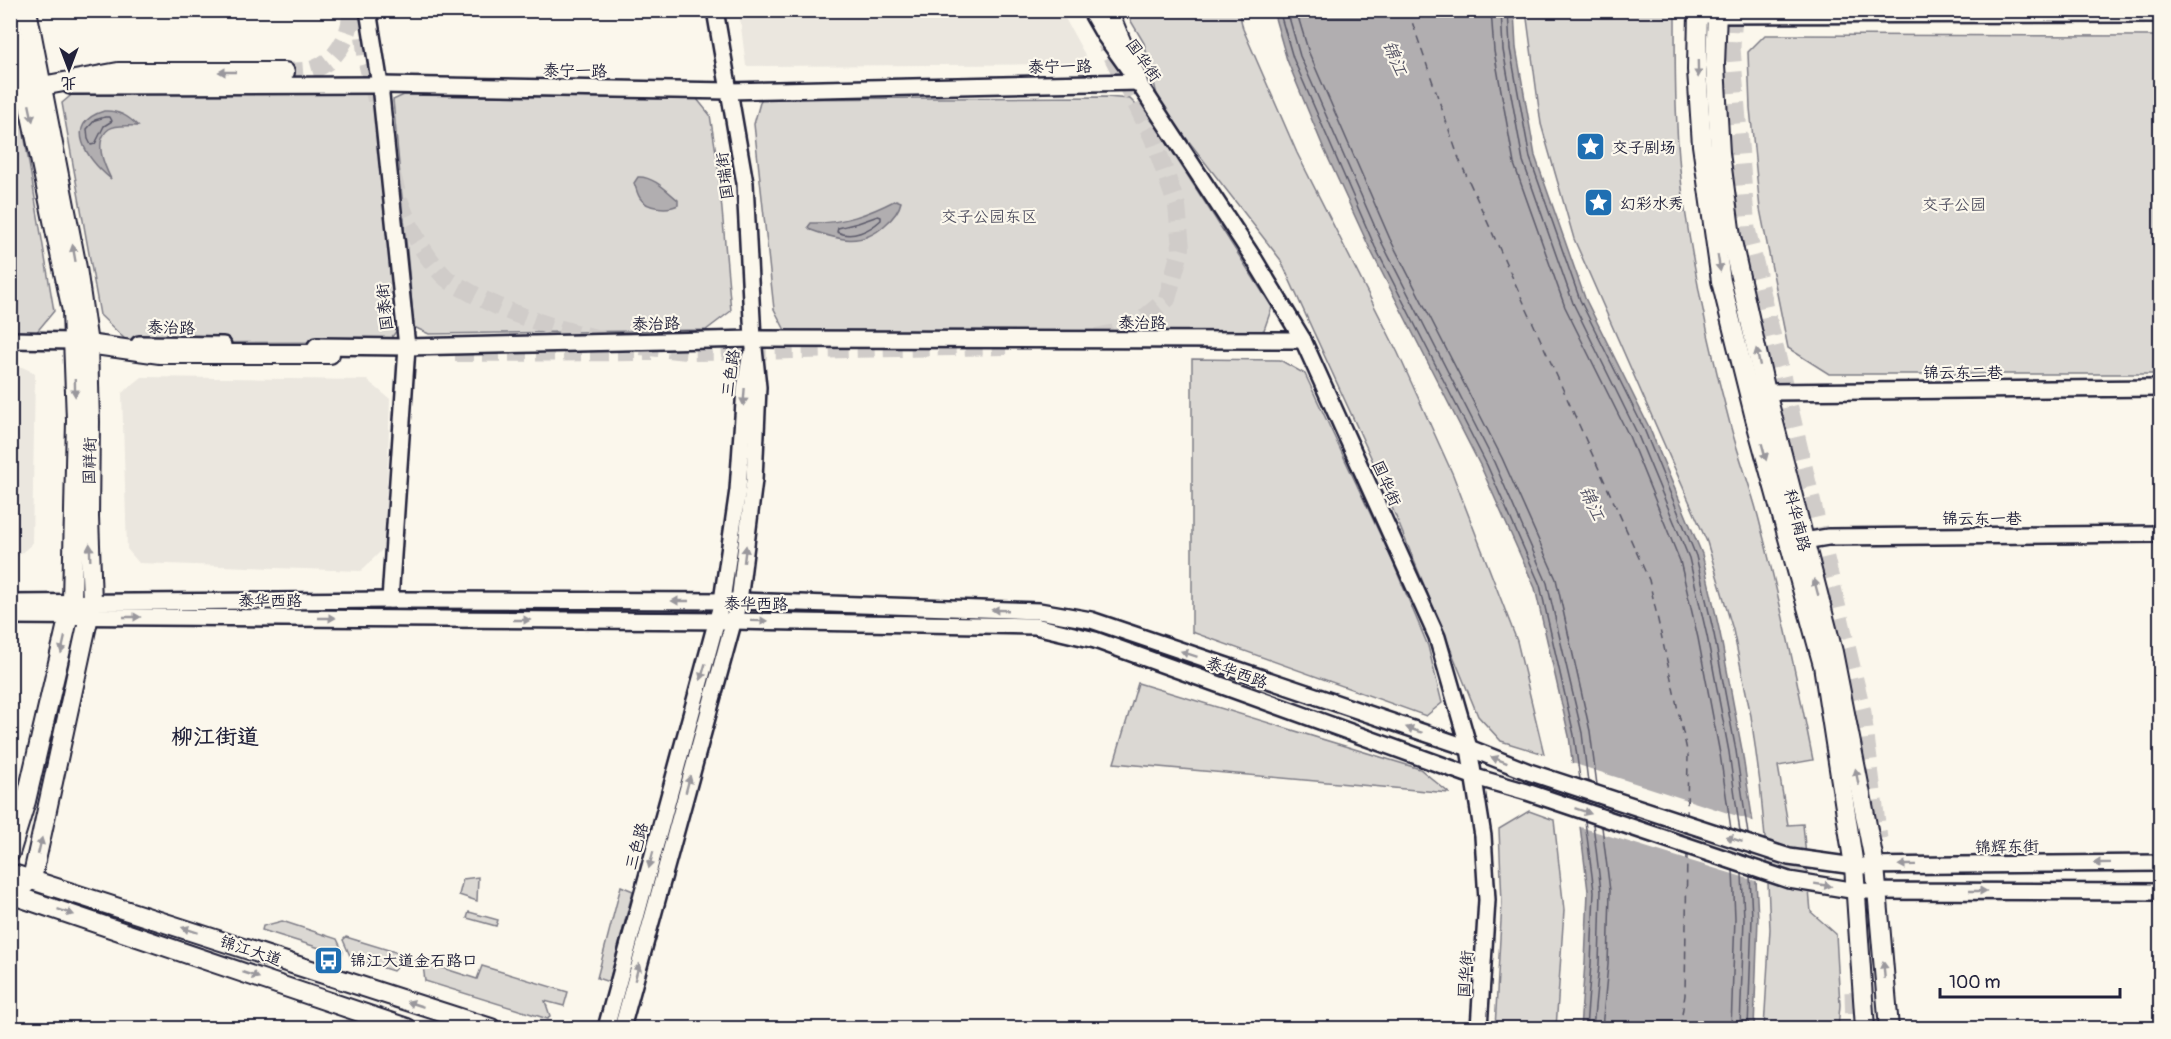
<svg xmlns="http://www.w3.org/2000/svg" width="2171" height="1039" font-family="Pangolin,'LXGW WenKai TC',sans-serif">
	<rect width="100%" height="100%" fill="#fbf7ec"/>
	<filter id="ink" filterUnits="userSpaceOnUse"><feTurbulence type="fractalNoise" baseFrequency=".0167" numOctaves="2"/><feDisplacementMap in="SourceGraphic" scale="12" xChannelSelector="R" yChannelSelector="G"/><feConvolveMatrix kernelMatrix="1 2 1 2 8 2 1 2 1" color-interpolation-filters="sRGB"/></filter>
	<g filter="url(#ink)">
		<g fill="#ebe7df">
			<path d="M739 11H1061L1090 64 746 66Z"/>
			<path d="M11 366 22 367 35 373 32 544 11 562Z"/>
			<path d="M142 377 367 380 390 399 385 547 361 571 139 563 127 549 122 393Z"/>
		</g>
		<g fill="#dbd8d3" stroke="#7e7d87" stroke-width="1.5">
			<path d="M1125 11H1239L1243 29 1297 153 1398 353 1453 475 1517 641 1544 754 1501 741 1478 716 1375 466 1280 259 1159 103 1144 43Z"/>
			<path d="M1526 11H1675C1675 77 1675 145 1685 210 1696 282 1711 354 1730 424 1738 455 1750 485 1758 516 1779 596 1797 678 1813 760L1778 766 1788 825 1803 824 1811 912 1836 934 1840 1005 1838 1028H1764L1770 929 1767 860 1760 783 1751 716 1733 630 1707 542 1574 239 1541 124Z"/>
			<path d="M1765 35 2160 36V374H1829L1788 348 1760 209 1750 108 1748 52Z"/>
			<path d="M364 88 374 102 384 159 398 329 388 342 129 343 100 315 62 103 75 92Z"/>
			<path d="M404 95 697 99 710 115 718 165 731 311 706 330 429 334 414 327 393 100Z"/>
			<path d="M10 96 19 104 54 311 35 334H11Z"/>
			<path d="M1107 97 1130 99 1154 123 1272 307 1264 330 1253 334H787L774 309 754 124 761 99Z"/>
			<path d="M1192 359 1280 360 1305 374 1392 560 1428 646 1442 703 1426 716 1192 632Z"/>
			<path d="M1138 683 1420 769 1449 793 1114 763Z"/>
			<path d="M1529 811 1554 820 1564 910 1556 1028H1495L1502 903 1499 829Z"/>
			<path d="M478 877 477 901 459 895 463 879Z"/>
			<path d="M621 886 633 891 609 982 597 978Z"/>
			<path d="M469 912 498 920 496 926 467 918Z"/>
			<path d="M282 921 337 939 343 952 342 955 262 930 263 926Z"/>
			<path d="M346 937 405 955V959L393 971 351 958 343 940Z"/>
			<path d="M424 962 477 979 482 966 568 992 564 1006 545 1001 550 1016 548 1019 425 981 423 965Z"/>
		</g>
		<g fill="#b1aeb0" stroke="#787681" stroke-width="1.5">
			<path d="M1273 11H1514L1516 48 1535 156 1585 298 1649 427 1702 554 1720 633 1742 750 1753 823 1758 918 1754 1028H1580L1585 963 1588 891 1569 736 1535 588 1481 467 1370 249 1324 149 1287 60Z"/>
			<path d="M104 111C118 110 128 116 138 126 130 126 116 124 109 129 93 141 104 165 111 179 88 160 61 124 104 111Z"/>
			<path d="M638 177C653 176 667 191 678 200V205C668 210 647 209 640 198 637 194 636 187 634 183Z"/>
			<path d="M896 200 901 202C899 212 892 219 885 225 862 247 838 240 811 230L808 227 811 223C842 224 869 214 896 200Z"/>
		</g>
		<path fill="#fbf7ec" d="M1569 762 1756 822 1759 882 1577 826Z"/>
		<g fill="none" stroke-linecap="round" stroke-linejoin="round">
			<g stroke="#5b5a6a" stroke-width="1.5">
				<path d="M1279 10 1293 58 1375 247 1487 465 1540 585 1574 735 1580 779"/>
				<path d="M1287 10 1300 56 1382 243 1494 462 1547 583 1582 733 1588 782"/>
				<path d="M1296 10 1309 53 1390 239 1502 458 1556 579 1590 731 1597 785"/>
				<path d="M1491 10 1494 51 1514 164 1565 307 1629 436 1680 561 1698 638 1720 754 1731 829"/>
				<path d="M1501 10 1503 50 1523 161 1573 303 1637 433 1689 558 1707 636 1729 752 1740 832"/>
				<path d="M1508 10 1510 49 1530 158 1580 300 1644 429 1696 556 1714 634 1736 751 1748 834"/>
				<path d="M105 117H110L112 121 104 126 95 144 91 145 88 139 87 129 95 120Z"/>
				<path d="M878 216 881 217V220C869 231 852 239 837 232L838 228 858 223Z"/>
				<path d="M1585 821 1594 891 1591 964 1586 1028"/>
				<path d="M1593 824 1601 891 1599 964 1593 1028"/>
				<path d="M1602 1028 1608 965 1610 891 1602 827"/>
				<path d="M1731 1028 1735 918 1733 871"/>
				<path d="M1740 1028 1744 918 1742 874"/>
				<path d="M1748 1028 1752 918 1750 876"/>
			</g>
			<g stroke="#545364" stroke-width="1.5" stroke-dasharray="8 6" stroke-linecap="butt">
				<path d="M1408 10 1459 159 1649 580 1688 755 1687 815"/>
				<path d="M1680 1028 1685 995 1687 853"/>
			</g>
			<g stroke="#d0ccc9" stroke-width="18" stroke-dasharray="18 9" stroke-linecap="butt">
				<path d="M361 10 367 62 376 100"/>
				<path d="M285 72C294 71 306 72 314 69 337 61 352 34 351 10"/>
				<path d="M392 174C400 210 418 249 443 275 449 282 459 286 466 290 510 316 558 329 608 341"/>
				<path d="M1096 337 1130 330 1167 299 1181 248 1177 206 1153 138 1106 43"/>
				<path d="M641 346 694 352 1006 346"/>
				<path d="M455 353 652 352"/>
			</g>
			<g stroke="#d0ccc9" stroke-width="21" stroke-dasharray="21 10" stroke-linecap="butt">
				<path d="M1732 10 1730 48 1745 229 1861 713 1877 839"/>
				<path d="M1855 992 1856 1028"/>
			</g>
			<defs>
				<g id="minor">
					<path d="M368 10 380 85 407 347 390 600"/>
					<path d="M1090 10 1105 36 1138 82 1254 259 1303 340 1437 637 1469 748 1483 836 1487 900 1479 1028"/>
					<path d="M1698 15 2160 14"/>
					<path d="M70 86 380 85 730 91 1138 82"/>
					<path d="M10 340 74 341 82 343"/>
					<path d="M139 344 223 345"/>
					<path d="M316 346 407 347 753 339 1303 340"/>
					<path d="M1766 392 2160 388"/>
					<path d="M1804 541 1828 537 2160 534"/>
					<path d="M10 603 390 600 739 601 1039 611 1091 620 1469 748 1529 772 1789 857 1854 866 2160 863"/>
					<path d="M10 616 733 621 1035 626 1095 640 1475 777 1527 792 1789 880 1857 891 2160 892"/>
					<path d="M606 1028 722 601 738 490 745 388 750 357"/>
					<path d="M622 1028 739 601 754 480 758 387 753 339 745 183 715 10"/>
				</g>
				<g id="major">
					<path d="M1108 10 1138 82"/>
					<path d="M1698 10 1697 70 1702 145 1721 281 1756 422 1823 665 1854 866 1865 1028"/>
					<path d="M1717 10 1715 65 1720 153 1731 237 1766 392 1833 652 1875 866 1889 1028"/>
					<path d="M10 15 72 311 76 420 72 602 26 801 10 853"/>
					<path d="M42 86 118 72H285"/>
					<path d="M88 344 160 354H330"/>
					<path d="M10 873 491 1028"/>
					<path d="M10 888 13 894 32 879 92 602 89 517 90 422 88 344 77 268 27 10"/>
					<path d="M10 894 407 1028"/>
				</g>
			</defs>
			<use href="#minor" stroke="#22223b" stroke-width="20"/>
			<use href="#major" stroke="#22223b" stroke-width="22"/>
			<use href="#minor" stroke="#fbf7ec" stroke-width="15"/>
			<use href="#major" stroke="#fbf7ec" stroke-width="18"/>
		</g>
		<defs><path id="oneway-solid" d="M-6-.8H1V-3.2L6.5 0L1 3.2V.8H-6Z" transform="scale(1.5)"/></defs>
		<g fill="#99979c">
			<use href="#oneway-solid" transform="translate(1698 69) rotate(89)"/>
			<use href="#oneway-solid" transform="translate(227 72) rotate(180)"/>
			<use href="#oneway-solid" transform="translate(31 113) rotate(78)"/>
			<use href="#oneway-solid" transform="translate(74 253) rotate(-100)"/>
			<use href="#oneway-solid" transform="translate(1719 263) rotate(81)"/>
			<use href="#oneway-solid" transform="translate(1758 357) rotate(-103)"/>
			<use href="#oneway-solid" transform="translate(75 388) rotate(89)"/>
			<use href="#oneway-solid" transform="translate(744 397) rotate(94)"/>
			<use href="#oneway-solid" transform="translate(1764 452) rotate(75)"/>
			<use href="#oneway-solid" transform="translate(90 552) rotate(-92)"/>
			<use href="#oneway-solid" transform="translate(745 554) rotate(-83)"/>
			<use href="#oneway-solid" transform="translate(1816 587) rotate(-105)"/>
			<use href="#oneway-solid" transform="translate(680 601) rotate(-180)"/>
			<use href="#oneway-solid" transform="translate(1000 610) rotate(-178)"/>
			<use href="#oneway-solid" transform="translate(132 617)"/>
			<use href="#oneway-solid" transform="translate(327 618)"/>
			<use href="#oneway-solid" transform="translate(522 620)"/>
			<use href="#oneway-solid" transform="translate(759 621) rotate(1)"/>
			<use href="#oneway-solid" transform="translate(63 645) rotate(103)"/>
			<use href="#oneway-solid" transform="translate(1189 654) rotate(-161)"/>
			<use href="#oneway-solid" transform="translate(703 672) rotate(106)"/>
			<use href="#oneway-solid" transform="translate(1414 730) rotate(-161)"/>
			<use href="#oneway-solid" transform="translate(1499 760) rotate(-159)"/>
			<use href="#oneway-solid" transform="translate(1857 777) rotate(-101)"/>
			<use href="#oneway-solid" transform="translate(688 784) rotate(-75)"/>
			<use href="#oneway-solid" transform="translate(1583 811) rotate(19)"/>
			<use href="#oneway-solid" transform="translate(1734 839) rotate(-162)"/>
			<use href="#oneway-solid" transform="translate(40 846) rotate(-77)"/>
			<use href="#oneway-solid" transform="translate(651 860) rotate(105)"/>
			<use href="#oneway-solid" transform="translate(2102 863) rotate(179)"/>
			<use href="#oneway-solid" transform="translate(1907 865) rotate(179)"/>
			<use href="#oneway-solid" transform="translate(1823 885) rotate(9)"/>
			<use href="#oneway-solid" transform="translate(1978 891)"/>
			<use href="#oneway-solid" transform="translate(66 912) rotate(19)"/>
			<use href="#oneway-solid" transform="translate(190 930) rotate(-162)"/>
			<use href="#oneway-solid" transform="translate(1884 970) rotate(-95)"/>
			<use href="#oneway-solid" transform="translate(637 972) rotate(-75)"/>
			<use href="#oneway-solid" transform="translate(251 975) rotate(19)"/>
			<use href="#oneway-solid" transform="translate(415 1004) rotate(-162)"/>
		</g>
	</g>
	<defs>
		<symbol id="sight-square" viewBox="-11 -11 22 22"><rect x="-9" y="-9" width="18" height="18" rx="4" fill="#1f6fb2" stroke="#fbf7ec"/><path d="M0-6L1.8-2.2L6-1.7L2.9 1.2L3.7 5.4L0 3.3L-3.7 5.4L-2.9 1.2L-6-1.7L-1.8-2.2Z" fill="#fff"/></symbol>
		<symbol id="bus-square" viewBox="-11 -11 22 22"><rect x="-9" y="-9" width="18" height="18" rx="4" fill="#1f6fb2" stroke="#fbf7ec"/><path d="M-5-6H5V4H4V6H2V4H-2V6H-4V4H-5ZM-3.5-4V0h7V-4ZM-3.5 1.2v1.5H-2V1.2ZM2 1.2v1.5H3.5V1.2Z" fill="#fff"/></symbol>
	</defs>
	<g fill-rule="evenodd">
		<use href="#sight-square" x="1574" y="130" width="33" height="33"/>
		<use href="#sight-square" x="1582" y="186" width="33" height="33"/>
		<use href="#bus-square" x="312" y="944" width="33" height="33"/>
	</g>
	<g text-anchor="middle" stroke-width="4.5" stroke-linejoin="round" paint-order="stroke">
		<g font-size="16" fill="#22223b" stroke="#fbf7ec">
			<text transform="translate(1144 60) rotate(55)" y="6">国华街</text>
			<text transform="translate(1060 66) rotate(-1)" y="6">泰宁一路</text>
			<text transform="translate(575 70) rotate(1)" y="6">泰宁一路</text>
			<text transform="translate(724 176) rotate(-97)" y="6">国瑞街</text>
			<text transform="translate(384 307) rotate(-96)" y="6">国泰街</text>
			<text x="1142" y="328">泰治路</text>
			<text transform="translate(656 323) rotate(-1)" y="6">泰治路</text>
			<text transform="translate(171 327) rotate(1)" y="6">泰治路</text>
			<text x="1963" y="378">锦云东二巷</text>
			<text transform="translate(730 373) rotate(-82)" y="6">三色路</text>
			<text transform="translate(89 461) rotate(-89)" y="6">国祥街</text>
			<text transform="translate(1387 483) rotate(66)" y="6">国华街</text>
			<text x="1982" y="524">锦云东一巷</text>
			<text transform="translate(1798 520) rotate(76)" y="6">科华南路</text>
			<text x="270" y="606">泰华西路</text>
			<text transform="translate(756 603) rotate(1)" y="6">泰华西路</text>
			<text transform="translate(1237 672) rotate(20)" y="6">泰华西路</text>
			<text transform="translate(636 846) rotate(-75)" y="6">三色路</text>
			<text transform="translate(2007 846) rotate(-1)" y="6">锦辉东街</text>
			<text transform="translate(251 950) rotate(18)" y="6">锦江大道</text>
			<text transform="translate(1465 974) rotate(-86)" y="6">国华街</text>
		</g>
		<g font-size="16" fill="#22223b" stroke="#fbf7ec" text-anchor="start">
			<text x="1612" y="153">交子剧场</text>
			<text x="1620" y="209">幻彩水秀</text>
			<text x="350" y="966">锦江大道金石路口</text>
		</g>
		<g font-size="16" fill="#505061" stroke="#fbf7ec">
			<text x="1954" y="210">交子公园</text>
			<text x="989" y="222">交子公园东区</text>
		</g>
		<g font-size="18" font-style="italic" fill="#545364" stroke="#fbf7ec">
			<text transform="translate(1395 58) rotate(67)" y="6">锦江</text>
			<text transform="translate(1592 503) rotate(65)" y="6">锦江</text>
		</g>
		<g font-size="22" font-weight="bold" fill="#22223b" stroke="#fbf7ec">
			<text x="215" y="744">柳江街道</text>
		</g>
	</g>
	<rect width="2171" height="1039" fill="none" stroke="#fbf7ec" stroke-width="36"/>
	<rect x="18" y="18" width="2135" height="1003" fill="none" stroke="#22223b" stroke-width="2" filter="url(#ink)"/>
	<g transform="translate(69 69) rotate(180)" stroke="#fbf7ec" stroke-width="4.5" paint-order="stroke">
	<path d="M0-4.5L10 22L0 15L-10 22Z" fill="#22223b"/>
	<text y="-9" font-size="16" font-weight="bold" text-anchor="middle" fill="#22223b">北</text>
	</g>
	<path d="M1940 988v9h180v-9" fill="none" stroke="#22223b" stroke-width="3"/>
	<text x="1949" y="988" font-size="18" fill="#22223b" stroke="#fbf7ec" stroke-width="4.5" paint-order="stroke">100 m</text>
</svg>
